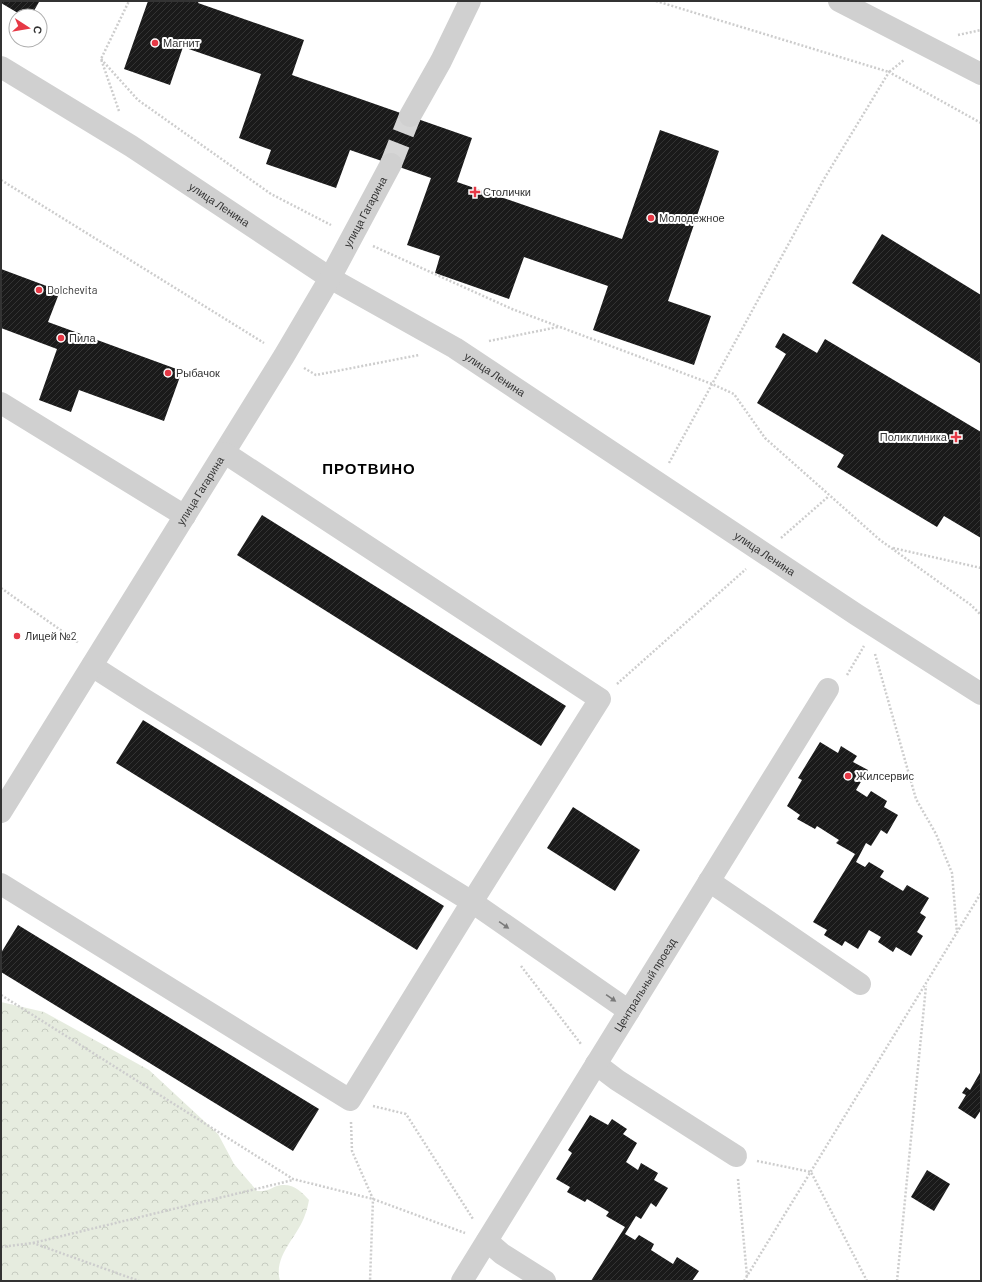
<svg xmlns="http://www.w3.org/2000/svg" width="982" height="1282" font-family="Barlow,sans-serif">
	<defs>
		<pattern id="forest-crowns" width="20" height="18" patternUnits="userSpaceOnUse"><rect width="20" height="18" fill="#e6ecdf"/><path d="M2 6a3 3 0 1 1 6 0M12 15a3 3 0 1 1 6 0" fill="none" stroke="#c6cbc0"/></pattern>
		<pattern id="building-hatch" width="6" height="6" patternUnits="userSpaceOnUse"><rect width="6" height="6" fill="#1a1a1a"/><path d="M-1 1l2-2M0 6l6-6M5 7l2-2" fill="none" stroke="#333"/></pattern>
	</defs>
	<rect width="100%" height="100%" fill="#fff"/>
	<path fill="url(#forest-crowns)" d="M1 1002 44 1012 149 1070 218 1134 234 1164 257 1191C270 1192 272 1186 282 1185 294 1184 302 1192 309 1200 308 1205 307 1210 305 1215 298 1237 273 1255 280 1281H1Z"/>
	<g fill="url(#building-hatch)">
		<path d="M1 1H38L39 2 31 16 25 13 23 16 1 3Z"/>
		<path d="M148 1H199L198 3 304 40 292 75 472 138 457 182 622 239 660 130 719 151 668 301 711 316 694 365 593 330 608 286 524 257 509 299 435 273 440 256 407 245 431 178 350 150 336 188 266 164 271 150 239 138 261 74 183 47 170 85 124 69Z"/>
		<path d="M882 234 981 295V364L852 283Z"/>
		<path d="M1 269 60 291 48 322 182 371 164 421 79 390 71 412 39 400 57 349 1 328Z"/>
		<path d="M783 333 817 353 825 339 981 432V538L944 516 937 527 837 467 844 455 757 403 786 354 775 347Z"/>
		<path d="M262 515 566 706 541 746 237 555Z"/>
		<path d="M143 720 444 906 417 950 116 763Z"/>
		<path d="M820 742 838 753 841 746 857 756 853 762 868 770 856 790 867 797 871 791 887 801 884 807 898 815 887 834 881 830 871 846 866 843 856 862 865 867 869 862 884 871 880 877 903 891 907 885 929 898 920 913 926 917 917 932 923 936 911 956 896 947 893 952 878 942 881 937 869 930 858 949 845 941 842 946 824 935 827 930 813 922 855 854 836 843 839 840 817 826 815 829 797 819 800 815 787 806 802 780 798 778Z"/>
		<path d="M573 807 640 850 615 891 547 848Z"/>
		<path d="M18 925 319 1109 293 1151 1 972V953Z"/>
		<path d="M981 1071V1110L975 1119 958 1108 966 1095 962 1093 966 1087 970 1090Z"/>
		<path d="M590 1115 608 1125 612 1119 627 1129 623 1134 637 1143 626 1162 638 1170 641 1163 658 1173 654 1180 668 1188 656 1207 651 1203 641 1219 636 1216 625 1234 635 1240 639 1235 654 1244 651 1250 673 1264 677 1257 699 1271 692 1281H591L625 1227 606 1216 609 1212 587 1199 585 1202 567 1192 570 1187 556 1179 572 1153 568 1150Z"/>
		<path d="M927 1170 950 1184 934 1211 911 1197Z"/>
	</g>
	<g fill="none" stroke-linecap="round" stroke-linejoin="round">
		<path stroke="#d6d6d6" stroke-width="22" stroke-dasharray="22 11" stroke-linecap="butt" d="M391 164 410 116"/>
		<g stroke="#cdcdcd" stroke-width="2.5" stroke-dasharray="2 2" stroke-linecap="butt">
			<path d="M656 1 889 72 904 60"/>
			<path d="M958 35 981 30"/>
			<path d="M101 59 138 100 271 194 331 225"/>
			<path d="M119 111 101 59 129 1"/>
			<path d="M1 180 264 343"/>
			<path d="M373 246 512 309 712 384 734 394 765 438 880 540 971 605 981 615"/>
			<path d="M489 341 558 327"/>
			<path d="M304 368 316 375 419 355"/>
			<path d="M669 463 824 179 889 72 981 123"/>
			<path d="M781 538 829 496"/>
			<path d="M893 548 981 568"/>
			<path d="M1 588 79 643"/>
			<path d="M875 654 916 799 936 834 952 873 957 933"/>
			<path d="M847 675 864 646"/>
			<path d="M617 684 746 569"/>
			<path d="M521 966 581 1044"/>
			<path d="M1 995 293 1179 373 1199 465 1233"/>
			<path d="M373 1106 406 1114 473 1219"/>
			<path d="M351 1122 352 1151 373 1199 370 1281"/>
			<path d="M757 1161 811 1172 867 1281"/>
			<path d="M738 1179 747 1276"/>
			<path d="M33 1243 293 1180"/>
			<path d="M1 1247 33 1243 139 1281"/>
			<path d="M744 1281 981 893"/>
			<path d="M897 1281 926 986"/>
		</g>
		<g stroke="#d0d0d0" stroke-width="22">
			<path d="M839 1 981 74"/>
			<path id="s1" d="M1 67 131 146 330 278 455 348 857 615 981 694"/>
			<path d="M410 116 441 61 470 1"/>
			<path d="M1 403 185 516"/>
			<path d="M92 666 142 698 472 902 629 1011"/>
			<path id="s2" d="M1 812 284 356 330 278 391 164"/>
			<path d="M709 881 860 984"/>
			<path d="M1 884 350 1100 472 902 600 699 225 453"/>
			<path d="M596 1064 617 1080 736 1156"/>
			<path d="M487 1241 502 1254 545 1281"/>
			<path id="s3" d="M462 1281 828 689"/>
		</g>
	</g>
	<defs><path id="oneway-solid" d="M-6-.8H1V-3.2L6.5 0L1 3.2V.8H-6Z"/></defs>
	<g fill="#7a7a7a">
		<use href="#oneway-solid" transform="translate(504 925) rotate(35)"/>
		<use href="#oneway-solid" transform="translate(611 998) rotate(35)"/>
	</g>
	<g fill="#e63946" stroke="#fff" stroke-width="1.5">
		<circle cx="155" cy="43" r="4"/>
		<path d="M473 186h4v4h4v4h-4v4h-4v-4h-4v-4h4z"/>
		<circle cx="651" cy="218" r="4"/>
		<circle cx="39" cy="290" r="4"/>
		<circle cx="61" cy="338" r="4"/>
		<circle cx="168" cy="373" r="4"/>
		<path d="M954 431h4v4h4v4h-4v4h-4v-4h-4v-4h4z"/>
		<circle cx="17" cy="636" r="4"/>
		<circle cx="848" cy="776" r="4"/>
	</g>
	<g text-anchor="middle" stroke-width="4" stroke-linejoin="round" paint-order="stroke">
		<g font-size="11" fill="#333" stroke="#fff" text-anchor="start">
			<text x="163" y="47">Магнит</text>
			<text x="483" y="196">Столички</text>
			<text x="659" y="222">Молодежное</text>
			<text x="47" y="294">Dolchevita</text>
			<text x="69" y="342">Пила</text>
			<text x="176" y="377">Рыбачок</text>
			<text x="947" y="441" text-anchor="end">Поликлиника</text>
			<text x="25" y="640">Лицей №2</text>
			<text x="856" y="780">Жилсервис</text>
		</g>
		<g font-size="11" fill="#333" stroke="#fff">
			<text dy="4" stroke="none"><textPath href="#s1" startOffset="258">улица Ленина</textPath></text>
			<text dy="4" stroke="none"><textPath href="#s2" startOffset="702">улица Гагарина</textPath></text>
			<text dy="4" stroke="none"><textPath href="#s1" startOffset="582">улица Ленина</textPath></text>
			<text dy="4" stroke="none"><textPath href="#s2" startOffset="378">улица Гагарина</textPath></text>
			<text dy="4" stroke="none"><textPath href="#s1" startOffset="906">улица Ленина</textPath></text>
			<text dy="4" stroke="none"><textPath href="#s3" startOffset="348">Центральный проезд</textPath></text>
		</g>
		<g font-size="15" font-weight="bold" letter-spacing="1" fill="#000" stroke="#fff">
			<text x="369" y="474">ПРОТВИНО</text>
		</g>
	</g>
	<rect width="982" height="1282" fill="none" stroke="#333333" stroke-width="4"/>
	<g transform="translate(28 28) rotate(102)"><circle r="19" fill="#ffffff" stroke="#adadad"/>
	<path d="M0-3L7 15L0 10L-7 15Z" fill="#e63946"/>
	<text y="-6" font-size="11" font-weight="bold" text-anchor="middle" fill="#333333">С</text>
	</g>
</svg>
